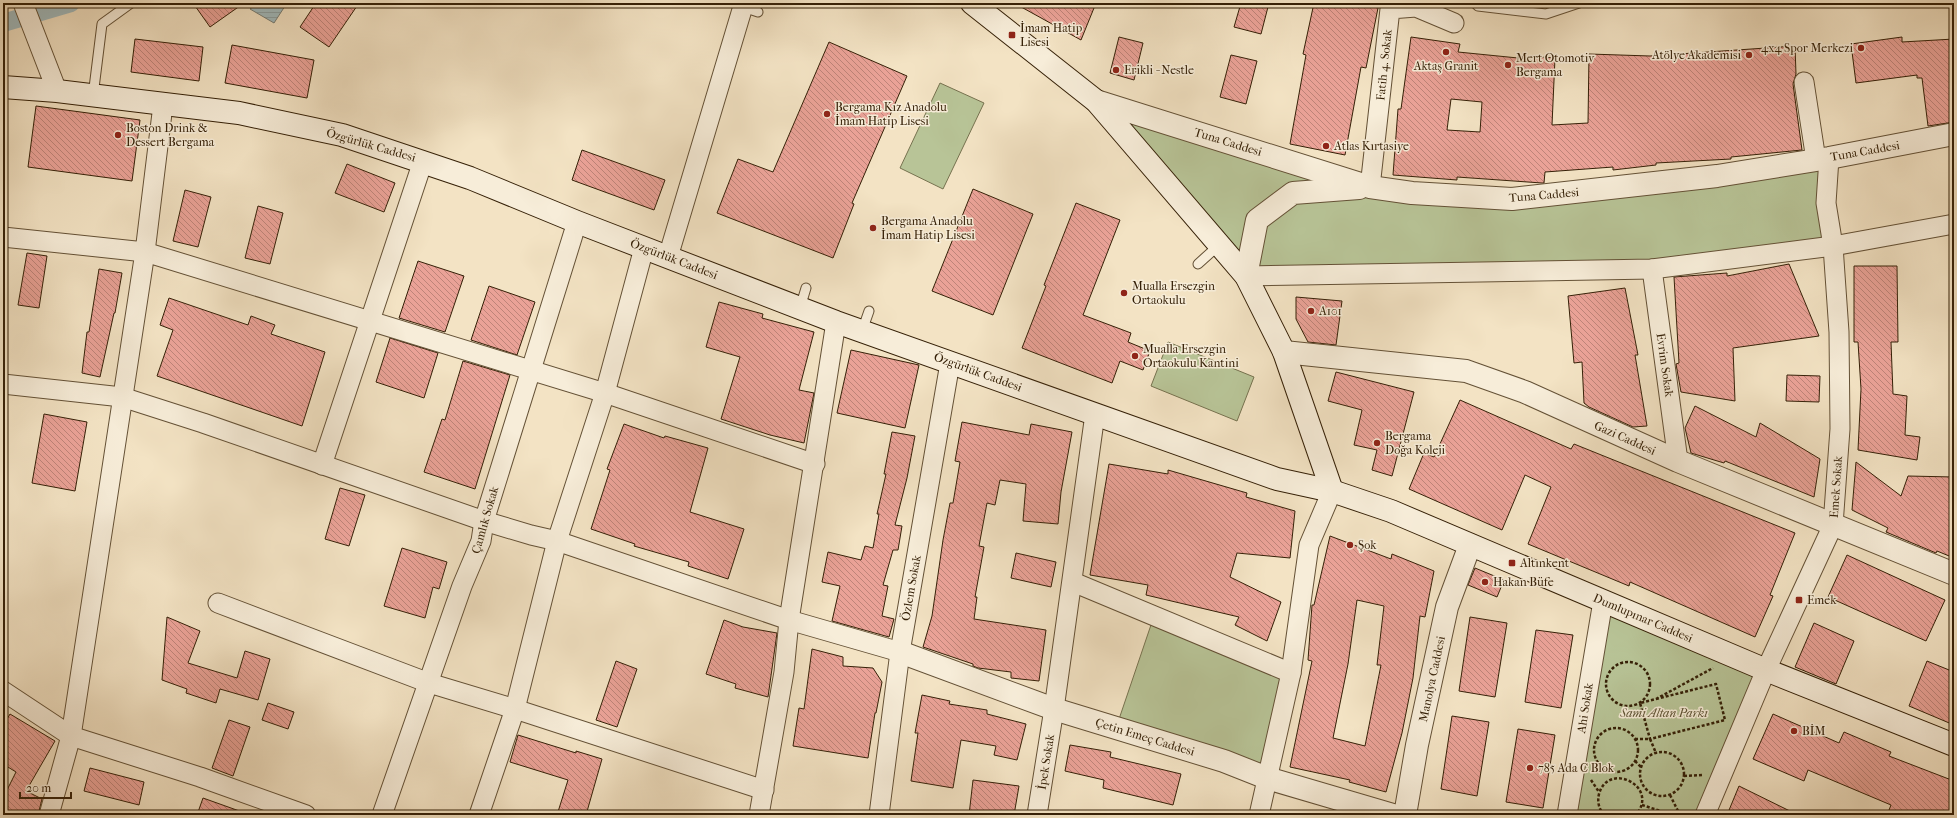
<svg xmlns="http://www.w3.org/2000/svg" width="1957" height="818" font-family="'IM FELL French Canon',serif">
	<defs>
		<pattern id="water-rules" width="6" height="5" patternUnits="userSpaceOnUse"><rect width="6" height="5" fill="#a1bbbf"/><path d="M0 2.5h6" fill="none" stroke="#8ba0a3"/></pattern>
		<pattern id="building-back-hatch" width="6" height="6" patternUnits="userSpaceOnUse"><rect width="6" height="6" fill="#eaa297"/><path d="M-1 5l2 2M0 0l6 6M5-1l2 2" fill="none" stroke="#be8479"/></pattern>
	</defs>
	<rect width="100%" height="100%" fill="#f3e3c4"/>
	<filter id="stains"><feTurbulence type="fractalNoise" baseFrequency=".005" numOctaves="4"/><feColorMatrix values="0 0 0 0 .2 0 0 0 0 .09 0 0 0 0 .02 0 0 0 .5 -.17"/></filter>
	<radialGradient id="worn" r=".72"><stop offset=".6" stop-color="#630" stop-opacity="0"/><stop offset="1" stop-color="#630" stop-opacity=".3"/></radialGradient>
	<g fill="#b8c497" stroke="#76724f">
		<path d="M940 83 984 103 943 189 900 168Z"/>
		<path d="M1096 101 1370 187 1512 199 1829 158 1833 246 1651 269 1246 276Z"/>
		<path d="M1168 342 1254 377 1237 421 1151 386Z"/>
		<path d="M1603 601 1766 670 1705 815H1567Z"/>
		<path d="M1154 616 1291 673 1267 778 1116 728Z"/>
	</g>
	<path fill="url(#water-rules)" stroke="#767d75" d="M258 3H287L274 23 250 9Z"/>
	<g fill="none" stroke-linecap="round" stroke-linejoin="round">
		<path stroke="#a1bbbf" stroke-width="18" d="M3 23 71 3"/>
	</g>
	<g fill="url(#building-back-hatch)" stroke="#352007" fill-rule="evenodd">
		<path d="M193 3H244L210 27Z"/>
		<path d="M316 3H359L329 47 300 27Z"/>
		<path d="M1014 3H1096L1081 40Z"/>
		<path d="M1241 3H1269L1261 34 1234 27Z"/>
		<path d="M1314 3H1379L1366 68 1361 67 1345 155 1290 144 1306 55 1303 54Z"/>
		<path d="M1119 37 1143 43 1134 80 1110 73Z"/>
		<path d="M1411 37 1460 44 1458 52 1528 59V56L1555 58 1552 125 1588 123 1589 54 1650 56 1795 46 1796 74 1793 84 1802 150 1731 157V159L1656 163V165L1613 170V167L1545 172 1544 183H1542L1457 177V180L1393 175 1398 109H1401ZM1451 99 1482 102 1480 132 1447 130Z"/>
		<path d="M1902 37V42L1954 39V122L1928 126 1922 78H1917V75L1856 83 1851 44Z"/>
		<path d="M135 39 203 47 199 81 131 72Z"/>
		<path d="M829 42 907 76 852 203 854 204 833 258 717 213 738 159 773 172Z"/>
		<path d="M232 45 314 60 307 98 225 83Z"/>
		<path d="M1231 55 1257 61 1246 104 1220 97Z"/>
		<path d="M36 106 140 120 132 181 28 167Z"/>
		<path d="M582 150 665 180 654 210 572 180Z"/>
		<path d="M347 164 395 183 384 212 335 193Z"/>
		<path d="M973 189 1033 214 993 315 932 291Z"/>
		<path d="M185 190 211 197 198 247 173 241Z"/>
		<path d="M1076 203 1120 220 1083 315 1131 333 1128 342 1150 351 1143 370 1120 361 1112 383 1022 348 1046 286 1044 285Z"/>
		<path d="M258 206 283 213 270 264 245 258Z"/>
		<path d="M27 253 47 256 39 308 18 305Z"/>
		<path d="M418 261 464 276 445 332 399 318Z"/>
		<path d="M1789 264 1819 336 1733 348 1735 401 1681 392 1676 364 1679 363 1674 277 1727 273V276Z"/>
		<path d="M1854 266H1897L1898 342H1891L1893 394 1907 396 1905 435 1920 437 1917 460 1858 450 1861 389 1858 342H1854Z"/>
		<path d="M99 269 122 273 115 313H114L100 377 82 373 87 332H89Z"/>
		<path d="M489 286 535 302 517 355 471 340Z"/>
		<path d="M1625 288 1638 355H1635L1647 426 1633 427 1589 407 1584 403 1582 362 1574 363 1568 296Z"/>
		<path d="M1296 297 1342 301 1336 345 1308 342 1296 319Z"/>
		<path d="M169 298 248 325 251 316 275 325 271 334 325 352 302 426 157 376 173 330 160 325Z"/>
		<path d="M719 302 763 314 762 318 814 332 799 390 814 393 804 443 770 435 721 419 740 357 706 347Z"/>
		<path d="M390 338 438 353 424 398 376 382Z"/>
		<path d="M851 350 919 365 905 428 837 413Z"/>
		<path d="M463 361 510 375 475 489 424 472 442 419 445 420Z"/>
		<path d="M1336 372 1414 392 1392 476 1372 470 1377 450 1354 445 1362 410 1328 401Z"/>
		<path d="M1787 375 1820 376 1819 402 1786 401Z"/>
		<path d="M1460 400 1571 449 1574 444 1795 533 1770 595 1773 596 1755 637 1630 582 1629 586 1528 544 1551 487 1525 475 1502 530 1409 489 1424 453 1434 457Z"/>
		<path d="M1695 406 1756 437 1760 423 1820 459 1814 497 1725 461 1724 463 1691 453 1685 428Z"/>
		<path d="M44 414 87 422 75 491 32 483Z"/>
		<path d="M962 422 1029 435 1031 424 1072 432 1061 492 1058 524 1023 521 1026 484 1000 480 995 505 987 503 979 546 984 547 975 597H977L974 619 1046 630 1039 681 1011 678V672L978 668 973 666V664L923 647 932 616 943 540 950 503H953L960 462 955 461Z"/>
		<path d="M624 424 664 438 665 436 708 448 690 512 744 529 728 579 688 566 689 562 634 546 635 544 591 529 610 470 607 469Z"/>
		<path d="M892 432 915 436 907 478 895 525 902 526 898 550H893L883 585 888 586 882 616 894 619 889 637 832 621 840 586 822 582 828 552 861 560 865 546 873 548 879 514H877L886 474H884Z"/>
		<path d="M1856 462 1901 496 1908 476 1954 477V558L1937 551 1936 553 1886 532 1888 528 1852 510Z"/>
		<path d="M1109 464 1168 474V470L1247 493 1246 497 1295 511 1290 558 1237 553 1230 577 1281 602 1267 641 1235 625 1239 617 1146 595 1148 585 1090 575Z"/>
		<path d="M340 488 365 495 349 546 325 539Z"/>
		<path d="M1330 536 1391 559 1392 554 1434 571 1425 617 1420 616 1413 678 1402 733 1386 792 1349 782 1350 780 1290 767 1312 661 1308 660 1312 605H1314ZM1357 600 1384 606 1377 665H1381L1365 746 1333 738 1348 664Z"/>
		<path d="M402 548 447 562 439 589 433 587 425 618 384 606Z"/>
		<path d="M1016 553 1056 562 1051 587 1011 578Z"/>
		<path d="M1847 555 1945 600 1926 641 1828 597Z"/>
		<path d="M1475 568 1504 580 1497 597 1468 585Z"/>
		<path d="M167 617 200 631 188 663 237 678 245 651 270 659 258 700 220 689 216 703 186 693 187 689 162 680Z"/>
		<path d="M1470 617 1507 623 1495 697 1459 691Z"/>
		<path d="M724 620 743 627 777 633 768 697 735 688 736 684 706 674Z"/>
		<path d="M1814 623 1854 641 1836 684 1795 667Z"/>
		<path d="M1536 630 1573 635 1561 708 1525 702Z"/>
		<path d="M812 649 843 657V666L873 668 882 682 876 713H875L868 758 793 746 799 708 804 709Z"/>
		<path d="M616 661 637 669 617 727 596 720Z"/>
		<path d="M1927 661 1954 672V725L1909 706Z"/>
		<path d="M922 695 950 701 949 704 987 710V714L1026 724 1017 760 994 755 996 746 961 740 953 788 911 781 918 733H915Z"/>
		<path d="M268 703 294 712 288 729 262 720Z"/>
		<path d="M10 714 55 741 26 791 42 799 38 815H3V798L16 772 3 764V726Z"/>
		<path d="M1773 714 1839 743 1844 732 1891 752 1889 756 1954 781V815H1887L1891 805 1808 770 1804 781 1753 759Z"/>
		<path d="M1452 716 1489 722 1477 796 1441 789Z"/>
		<path d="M229 720 250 727 233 776 212 768Z"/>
		<path d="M1518 729 1555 735 1543 808 1506 802Z"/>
		<path d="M518 735 576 753V751L602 759 586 815H557L568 780 510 762Z"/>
		<path d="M1070 745 1111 752 1110 757 1181 774 1173 805 1103 788 1104 780 1065 771Z"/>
		<path d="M90 768 144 782 139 805 84 791Z"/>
		<path d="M973 780 1019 786 1014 815H969Z"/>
		<path d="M1739 786 1798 815H1727Z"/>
		<path d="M203 798 245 813 244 815H197Z"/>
	</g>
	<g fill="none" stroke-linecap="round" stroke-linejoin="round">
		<defs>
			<g id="service">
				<path d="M1475 3 1478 6 1546 14 1579 3"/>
				<path d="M743 7 758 12"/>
				<path d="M93 96 102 24 131 3"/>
				<path d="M1198 264 1219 245"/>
				<path d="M800 308 806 288"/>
				<path d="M862 331 869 311"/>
			</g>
			<g id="minor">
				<path d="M23 3 57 91"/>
				<path d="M1804 82 1816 160"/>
				<path d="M1370 187 1390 9 1416 7 1454 23"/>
				<path d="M3 237 145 252 163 105"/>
				<path d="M668 257 744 3"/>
				<path d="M1652 269 1678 461"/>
				<path d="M1246 276 1652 269 1833 246 1954 224"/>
				<path d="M3 384 122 397 203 423 484 521 531 535 557 541 789 620 900 652"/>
				<path d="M322 465 423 161"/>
				<path d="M1073 582 1291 673"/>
				<path d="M218 603 429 683 515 709 764 790"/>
				<path d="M3 691 71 736 200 777 306 815"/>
				<path d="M49 815 71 736 145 252 605 393 815 464"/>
				<path d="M382 815 462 586 481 541 484 521 577 222"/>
				<path d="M479 815 515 709 557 541 605 393 644 248"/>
				<path d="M759 815 784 672 789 620 836 322"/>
				<path d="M879 815 900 652 950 363"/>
				<path d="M1037 815 1054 709 1095 414"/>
				<path d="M1259 815 1291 673 1309 545 1332 491"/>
				<path d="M1567 815 1603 601"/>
				<path d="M1705 815 1766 670 1833 525 1840 429 1839 332 1833 246 1826 203 1829 158"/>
			</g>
			<g id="tertiary">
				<path d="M1096 101 1370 187 1412 193 1512 199 1717 176 1829 158 1954 134"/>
				<path d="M1246 276 1257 220 1293 193 1359 188"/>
				<path d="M1284 352 1466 371 1525 392 1678 461 1954 574"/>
				<path d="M900 652 1054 709 1224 761 1267 778 1393 815"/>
				<path d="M1405 815 1417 745 1447 607 1470 545"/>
			</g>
			<g id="secondary">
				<path d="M972 3 1096 101 1246 276 1284 352 1332 491"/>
				<path d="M3 87 57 91 239 113 342 135 470 178 577 222 836 322 1277 479 1332 491 1391 511 1766 670 1954 745"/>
			</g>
		</defs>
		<use href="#service" stroke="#645136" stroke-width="11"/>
		<use href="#minor" stroke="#645136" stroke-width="21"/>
		<use href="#tertiary" stroke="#645136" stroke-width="24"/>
		<use href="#secondary" stroke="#352007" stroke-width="24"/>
		<g stroke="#352007" stroke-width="2.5" stroke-dasharray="3 2" stroke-linecap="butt">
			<circle cx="1628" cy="684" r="22"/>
			<path d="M1656 699 1716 684 1725 720 1650 739 1640 703 1656 699 1713 668"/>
			<circle cx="1616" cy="750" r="22"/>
			<path d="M1635 739H1650L1656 753"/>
			<circle cx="1662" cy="774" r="22"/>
			<path d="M1635 761 1641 767"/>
			<path d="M1684 776 1703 775"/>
			<path d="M1591 780 1599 792"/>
			<path d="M1670 795 1680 815"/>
			<path d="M1642 805 1673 815"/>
			<path d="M1604 815C1599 809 1597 802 1599 794 1608 761 1660 786 1636 815"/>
		</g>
		<use href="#service" stroke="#f7edd9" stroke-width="9"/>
		<use href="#minor" stroke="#f7edd9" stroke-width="19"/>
		<use href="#tertiary" stroke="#f7edd9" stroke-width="22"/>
		<use href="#secondary" stroke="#f7edd9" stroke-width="22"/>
	</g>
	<g fill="#8f2418" stroke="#f7edd9" stroke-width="1.5">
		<rect x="1008" y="31" width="8" height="8" rx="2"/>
		<circle cx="1861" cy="48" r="4"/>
		<circle cx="1446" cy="52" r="4"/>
		<circle cx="1749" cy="55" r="4"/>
		<circle cx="1508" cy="65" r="4"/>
		<circle cx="1116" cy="70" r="4"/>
		<circle cx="827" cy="114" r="4"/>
		<circle cx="118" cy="135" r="4"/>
		<circle cx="1326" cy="146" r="4"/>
		<circle cx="873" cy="228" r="4"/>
		<circle cx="1124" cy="293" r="4"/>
		<circle cx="1311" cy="311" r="4"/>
		<circle cx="1135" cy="356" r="4"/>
		<circle cx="1377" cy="443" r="4"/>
		<circle cx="1350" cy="545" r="4"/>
		<rect x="1508" y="559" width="8" height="8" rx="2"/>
		<circle cx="1485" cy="582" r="4"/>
		<rect x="1795" y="596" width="8" height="8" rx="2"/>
		<circle cx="1794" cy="731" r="4"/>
		<circle cx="1530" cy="768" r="4"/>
	</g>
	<g text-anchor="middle" stroke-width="3" stroke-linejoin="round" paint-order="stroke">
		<g font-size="12" fill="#352007" stroke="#f7edd9" text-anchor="start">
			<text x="1020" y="32">İmam Hatip<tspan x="1020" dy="14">Lisesi</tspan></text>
			<text x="1853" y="52" text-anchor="end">4x4 Spor Merkezi</text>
			<text x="1741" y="59" text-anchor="end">Atölye Akademisi</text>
			<text x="1516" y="62">Mert Otomotiv<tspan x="1516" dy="14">Bergama</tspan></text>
			<text x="1446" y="70" text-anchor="middle">Aktaş Granit</text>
			<text x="1124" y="74">Erikli - Nestle</text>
			<text x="835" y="111">Bergama Kız Anadolu<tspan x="835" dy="14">İmam Hatip Lisesi</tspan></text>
			<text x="126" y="132">Boston Drink &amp;<tspan x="126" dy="14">Dessert Bergama</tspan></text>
			<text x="1334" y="150">Atlas Kırtasiye</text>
			<text x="881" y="225">Bergama Anadolu<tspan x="881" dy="14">İmam Hatip Lisesi</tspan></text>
			<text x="1132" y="290">Mualla Ersezgin<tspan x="1132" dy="14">Ortaokulu</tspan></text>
			<text x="1319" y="315">A101</text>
			<text x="1143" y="353">Mualla Ersezgin<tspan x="1143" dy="14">Ortaokulu Kantini</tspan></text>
			<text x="1385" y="440">Bergama<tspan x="1385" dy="14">Doğa Koleji</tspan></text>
			<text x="1358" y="549">Şok</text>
			<text x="1520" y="567">Altınkent</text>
			<text x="1493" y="586">Hakan Büfe</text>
			<text x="1807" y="604">Emek</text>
			<text x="1802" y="735">BİM</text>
			<text x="1538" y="772">785 Ada C Blok</text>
		</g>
		<g font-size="12" fill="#352007" stroke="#f7edd9">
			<text transform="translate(1384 65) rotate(-84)" y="4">Fatih 4. Sokak</text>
			<text transform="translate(1228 142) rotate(17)" y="4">Tuna Caddesi</text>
			<text transform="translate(371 145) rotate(16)" y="4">Özgürlük Caddesi</text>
			<text transform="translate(1865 151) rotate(-10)" y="4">Tuna Caddesi</text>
			<text transform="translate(1544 195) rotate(-5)" y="4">Tuna Caddesi</text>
			<text transform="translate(674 259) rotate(21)" y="4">Özgürlük Caddesi</text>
			<text transform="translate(1665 365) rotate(82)" y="4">Evrim Sokak</text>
			<text transform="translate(978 372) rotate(20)" y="4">Özgürlük Caddesi</text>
			<text transform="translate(1625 438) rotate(24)" y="4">Gazi Caddesi</text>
			<text transform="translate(1836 487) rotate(-86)" y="4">Emek Sokak</text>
			<text transform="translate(485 520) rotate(-74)" y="4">Çamlık Sokak</text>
			<text transform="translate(911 588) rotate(-80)" y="4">Özlem Sokak</text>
			<text transform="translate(1643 618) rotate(23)" y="4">Dumlupınar Caddesi</text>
			<text transform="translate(1432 679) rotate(-78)" y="4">Manolya Caddesi</text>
			<text transform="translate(1585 708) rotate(-81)" y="4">Ahi Sokak</text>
			<text transform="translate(1145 737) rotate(17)" y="4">Çetin Emeç Caddesi</text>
			<text transform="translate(1046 762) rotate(-81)" y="4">İpek Sokak</text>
		</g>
		<g font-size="12" font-style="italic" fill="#5c5132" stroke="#f7edd9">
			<text x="1664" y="717">Sami Altan Parkı</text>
		</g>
	</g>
	<rect width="1957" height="818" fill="none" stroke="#f3e3c4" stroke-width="16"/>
	<rect x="4" y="4" width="1949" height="810" fill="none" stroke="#352007" stroke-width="2"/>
	<rect x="8" y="8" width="1941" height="802" fill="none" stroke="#352007"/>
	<path d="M20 792v6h51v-6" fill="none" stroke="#352007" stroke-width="2"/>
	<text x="26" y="792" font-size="12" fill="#352007" stroke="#f7edd9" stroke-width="3" paint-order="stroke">20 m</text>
	<rect width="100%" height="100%" filter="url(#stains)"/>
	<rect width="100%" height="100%" fill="url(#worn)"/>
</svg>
